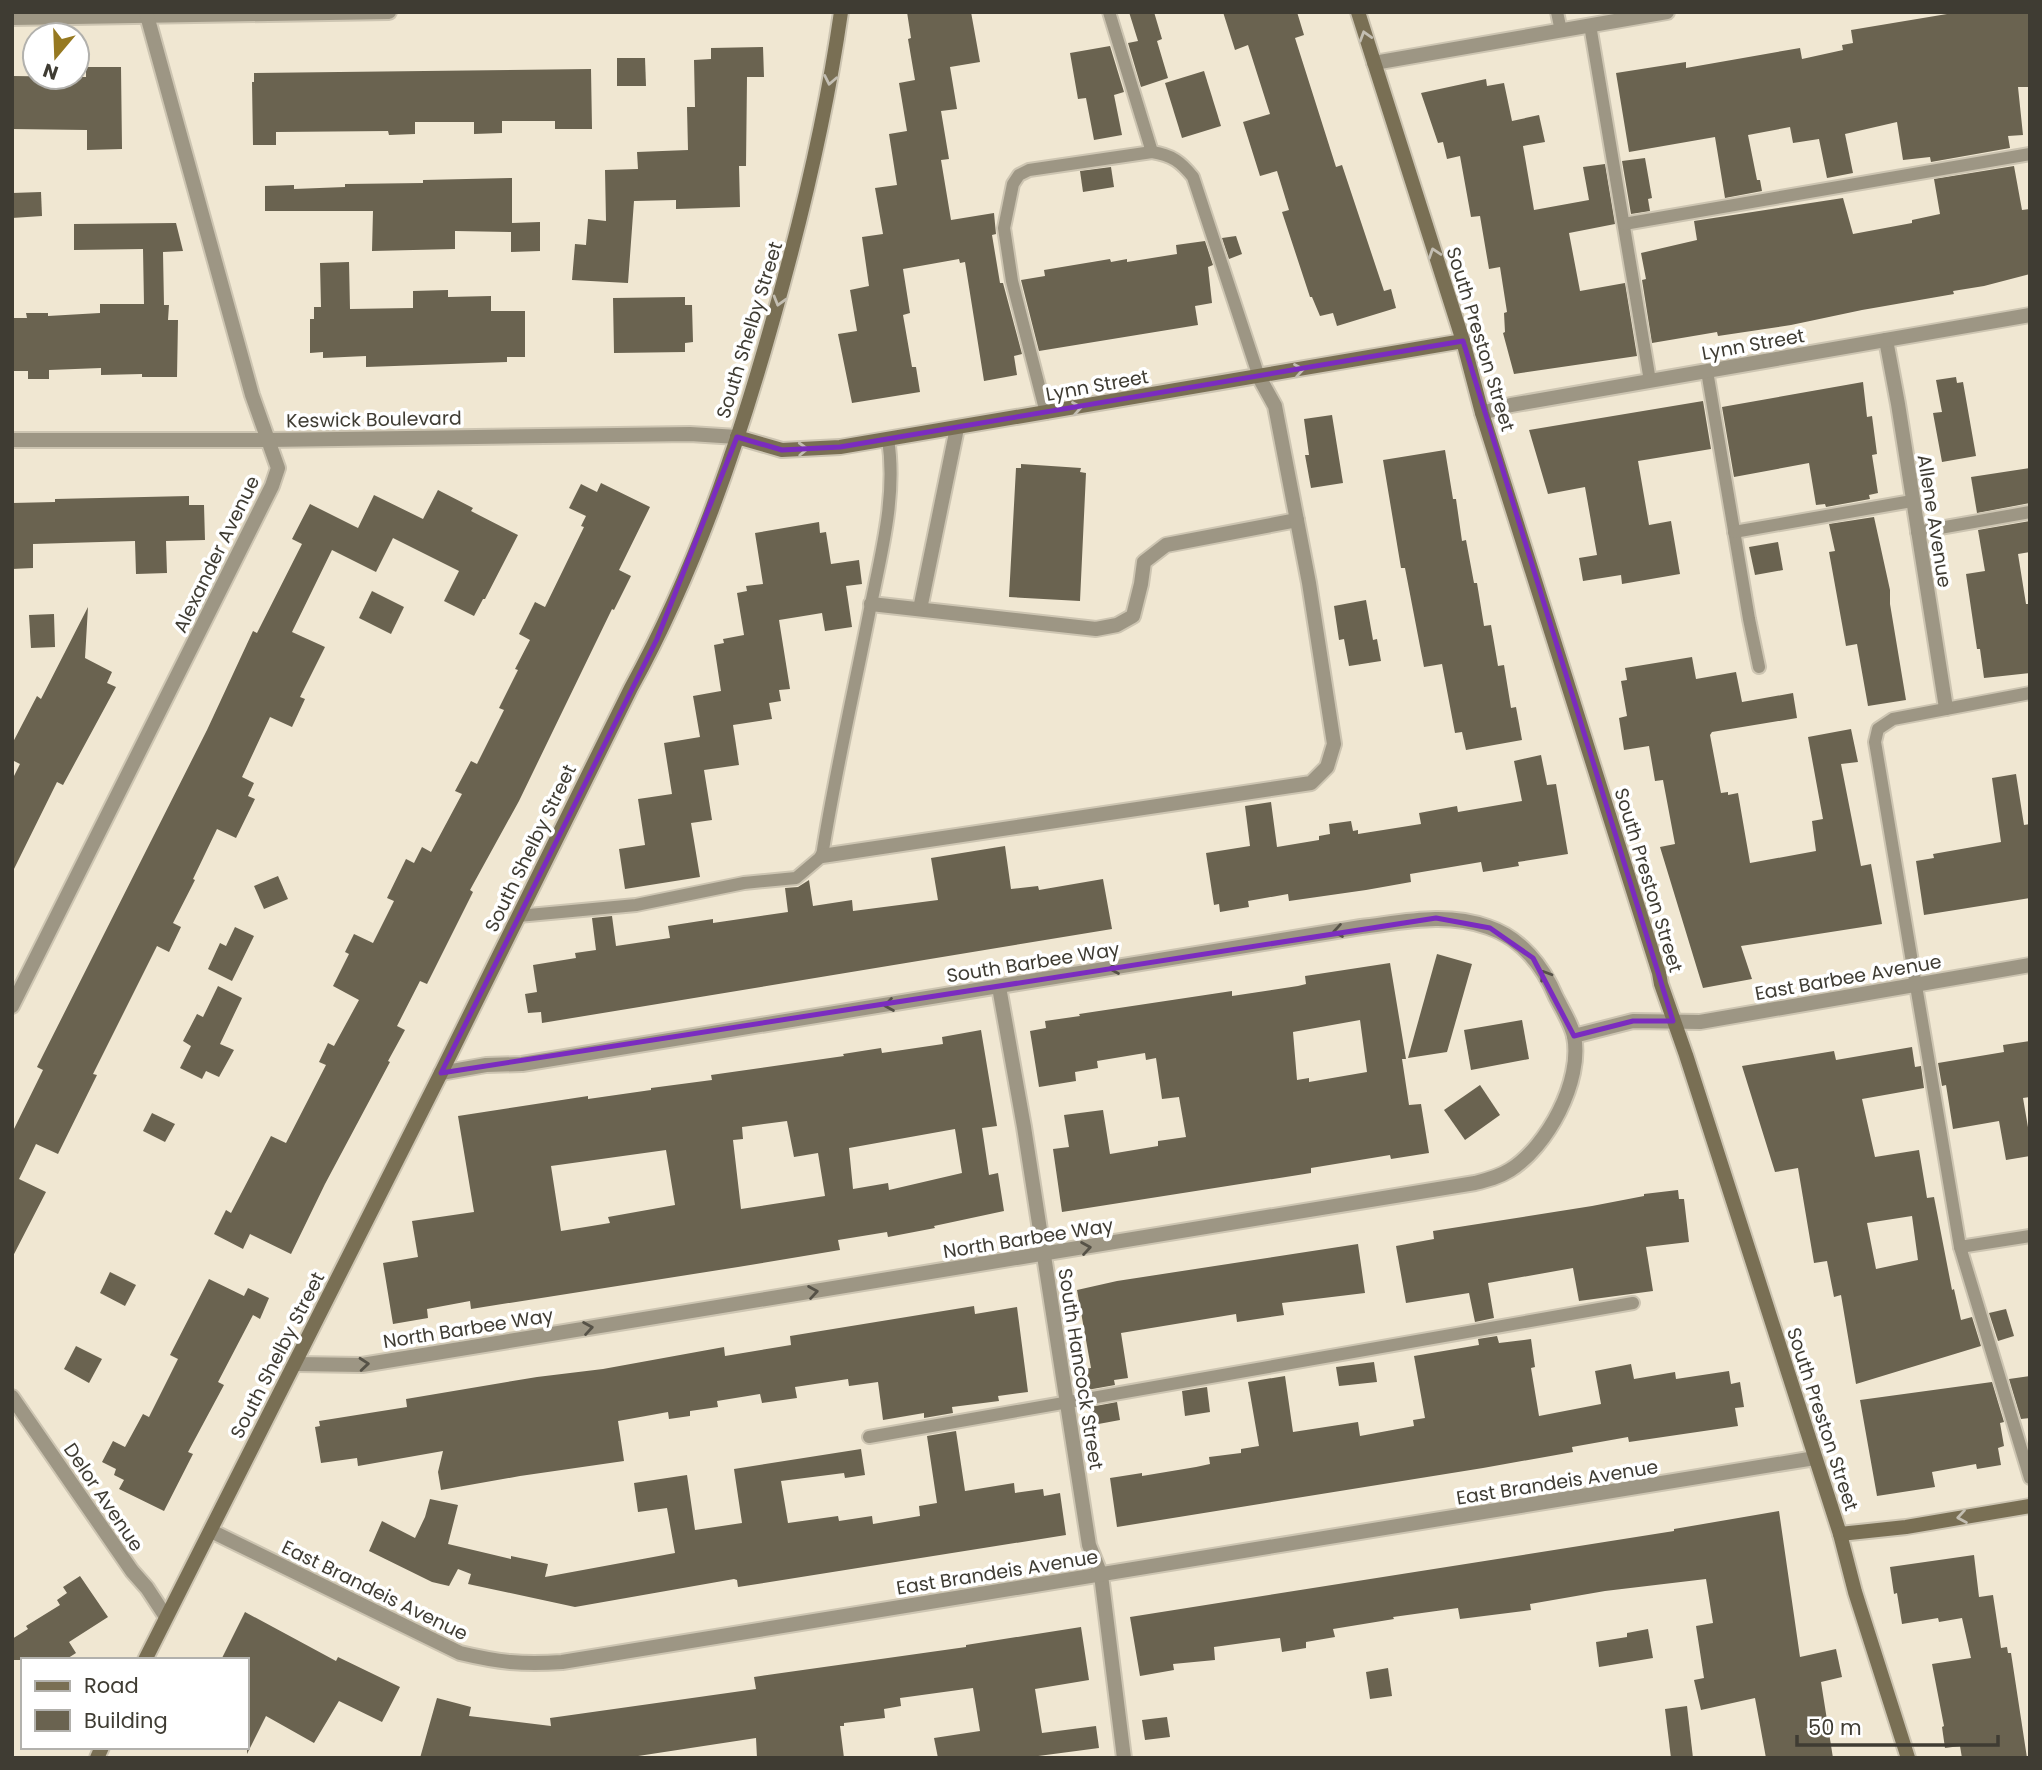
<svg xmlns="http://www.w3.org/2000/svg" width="2042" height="1770" font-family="Poppins,sans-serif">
	<rect width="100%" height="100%" fill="#f0e7d2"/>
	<g fill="#6a6350" fill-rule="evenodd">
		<path d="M907 12H971L980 62 950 67 957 109 941 111 949 159 941 160 951 220 994 213 996 234 992 235 1000 283H1003L1022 354 1014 356 1017 375 984 381 965 262 960 263 959 259 903 269 910 313 903 315 912 367H916L920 392 852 403 838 334 857 331 850 290 869 286 862 237 883 234 875 188 897 185 889 134 907 131 899 83 915 80 908 39 911 38Z"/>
		<path d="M1129 12H1154L1162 39 1157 41 1168 78 1141 87 1128 43 1138 41Z"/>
		<path d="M1223 12H1297L1304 35 1295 38 1336 167 1342 165 1384 291 1391 289 1396 308 1337 326 1333 313 1320 316 1312 297H1310L1282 212 1289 210 1277 171 1260 176 1243 122 1270 114 1248 45 1235 50Z"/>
		<path d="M1959 12H2030V87H2018L2023 135 2008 136 2010 148 1931 162 1930 157 1903 160 1897 122 1845 134 1853 173 1827 178 1819 139 1793 143 1790 127 1748 135 1757 180H1760L1762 191 1725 198 1715 137 1629 152 1616 73 1686 62V68L1800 48 1802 59 1843 50 1842 45 1853 43 1851 30Z"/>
		<path d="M1110 46 1124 92 1114 95 1122 135 1094 140 1086 98 1078 99 1070 53Z"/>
		<path d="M763 47 764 77H747L746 166H739L740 207 676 209V200L634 201 628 283 572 280 575 244 586 245 588 219 606 221 605 170 638 169 637 152 688 150 687 107H695L694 60 711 59V48Z"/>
		<path d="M617 58H645L646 86H617Z"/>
		<path d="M86 67H121L122 149 87 150V130L12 129V76L86 77Z"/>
		<path d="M591 69 592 129H555V121H502V133L474 134V122H415V134L389 135 388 131 276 132V145H253L252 82H254V73Z"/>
		<path d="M1204 71 1221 126 1182 138 1165 83Z"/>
		<path d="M1486 79 1487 86 1504 83 1512 121 1539 115 1545 142 1523 146 1534 210 1589 200 1583 167 1605 164 1615 224 1569 233 1580 291 1625 283 1637 356 1514 374 1503 333 1505 332 1504 313 1507 312 1500 267 1489 269 1480 216 1471 217 1460 156 1447 159 1443 142 1438 143 1421 93Z"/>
		<path d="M1645 158 1652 198 1648 199 1650 211 1631 214 1622 161Z"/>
		<path d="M2014 166 2022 210 2030 209V274L1984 286 1953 291 1954 294 1862 310 1791 325 1718 336 1717 332 1652 343 1642 280 1646 279 1641 253 1697 240 1694 221 1843 198 1853 234 1912 223V220L1940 214 1934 179Z"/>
		<path d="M1111 167 1114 187 1083 192 1080 171Z"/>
		<path d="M512 178V223L540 222V251L511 252V232L455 231V249L372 251 373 211H265V186L294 185V189L345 187V184L423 183V180Z"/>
		<path d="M41 192 42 216 12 218V193Z"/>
		<path d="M176 223 183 251 163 252 164 305H169L168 320H178L177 377H142V374L101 375V368L49 370V379H28V371H13V318H27L26 313H48V316L100 313V304H144L143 249 74 250V224Z"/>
		<path d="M1236 236 1242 254 1229 259 1222 238Z"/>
		<path d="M1205 241 1213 265 1208 267 1212 303 1195 306 1198 325 1039 351 1021 280 1045 276 1044 270 1110 259 1111 262 1127 259V262L1177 254 1176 245Z"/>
		<path d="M349 262 350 309 413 308V291L448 290V297L491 296V311H525V357H507V362L366 367V356L323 358V352L310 353V319H314V307H321L320 263Z"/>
		<path d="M685 297V305H692L693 342 685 343V352L614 353 613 298Z"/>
		<path d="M1956 377 1957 383 1963 382 1976 456 1942 462 1933 413 1942 412 1936 380Z"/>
		<path d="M1863 382 1867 417 1872 416 1877 454 1872 455 1878 493 1869 495 1870 499 1826 507 1825 504 1816 505 1809 463 1734 477 1722 407Z"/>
		<path d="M1703 401 1711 449 1638 461 1649 525 1671 521 1680 574 1622 584 1621 575 1583 581 1579 558 1597 555 1585 487 1548 494 1529 430Z"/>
		<path d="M1332 415 1343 483 1311 488 1305 455H1309L1304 419Z"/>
		<path d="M1445 450 1453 499H1456L1462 541 1466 540 1474 583H1477L1484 626 1491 625 1498 666 1504 665 1511 708 1516 707 1522 740 1466 750 1462 732 1455 733 1442 664 1424 667 1405 568H1401L1383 460Z"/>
		<path d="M1021 464 1081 468 1080 472 1086 473 1080 601 1009 597 1016 468H1021Z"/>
		<path d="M2030 468V503L1977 513 1971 477Z"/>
		<path d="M601 483 650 507 619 570 631 576 614 610 612 609 519 801 470 890 473 892 427 984 420 981 397 1026 405 1030 388 1061 390 1062 325 1184 291 1254 250 1234 243 1249 214 1234 226 1210 231 1213 271 1136 286 1143 326 1065 319 1062 328 1043 334 1046 359 1000 333 986 349 954 345 952 354 934 373 943 394 901 387 898 406 859 414 863 422 847 431 852 462 794 455 791 471 761 477 764 504 710 499 708 518 670 515 669 530 640 519 634 535 602 545 607 584 527 581 526 586 516 569 508 581 484 597 492Z"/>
		<path d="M438 490 473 508 471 511 518 535 485 599H483L474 616 444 601 459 571 393 538 376 572 332 550 292 632 325 647 300 697 305 699 292 727 270 717 242 777 254 783 248 796 255 799 236 838 217 829 193 879 195 880 173 923 181 927 169 952 157 946 93 1074 97 1075 58 1154 36 1144 19 1179 46 1192 12 1258V1133L43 1070 37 1067 207 730 253 631 257 633 302 544 292 539 310 504 358 528 374 495 423 519Z"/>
		<path d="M189 496V505H204L205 540 166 541 167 573 136 574 135 541 33 544V568L12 569V503L55 502V499Z"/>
		<path d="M1874 517 1890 590V604L1906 700 1868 706 1857 644 1846 646 1829 552 1835 551 1829 524Z"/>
		<path d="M2030 521V552L2018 554 2026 604H2030V673L1984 678 1980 649H1977L1966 574 1985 571 1978 530Z"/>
		<path d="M819 522 820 533 826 532 831 564 859 560 862 584 846 586 852 627 825 631 822 613 779 620 790 689 779 690 781 701 769 703 772 719 733 725 739 765 704 770 712 820 691 823 700 877 625 889 619 849 645 845 638 799 672 794 664 743 700 737 693 696 721 691 714 645 724 643 723 639 744 635 737 593 747 591 746 586 763 584 755 533Z"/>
		<path d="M1778 542 1783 570 1755 575 1749 547Z"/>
		<path d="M372 591 404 607 391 634 359 618Z"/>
		<path d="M1366 600 1373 640 1377 639 1381 661 1349 666 1344 639 1339 640 1334 606Z"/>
		<path d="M88 607 85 658 112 672 107 683 116 687 63 785 57 782 12 873V780L20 764 12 760V744L37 696 41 699Z"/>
		<path d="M54 614 55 647 31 648 29 615Z"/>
		<path d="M1692 657 1696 679 1736 672 1742 702 1793 693 1797 718 1712 732 1710 735 1721 793 1728 792V795L1738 793 1750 863 1816 851 1812 821 1823 819 1808 737 1851 729 1858 762 1841 764 1861 866 1871 864 1882 924 1741 946 1752 979 1703 988 1660 847 1675 844 1663 780 1655 781 1649 746 1624 750 1619 718 1627 716 1621 681 1627 680 1625 668Z"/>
		<path d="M1541 755 1547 785 1556 784 1568 854 1518 862 1519 866 1483 872 1481 862 1410 874 1411 882 1366 890 1289 901 1288 894 1248 901 1249 907 1220 912 1219 904 1214 905 1206 853 1250 846 1245 806 1271 802 1277 847 1319 840V836L1330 834 1329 824 1351 821 1353 831 1358 830V834L1421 824 1419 813 1457 806 1458 812 1522 801 1514 761Z"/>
		<path d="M2016 774 2024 825 2030 824V898L1924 915 1916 861 1934 858 1933 854 2001 842 1992 778Z"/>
		<path d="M1005 846 1011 889 1038 886 1039 890 1103 879 1112 929 542 1023 541 1012 528 1013 525 994 537 992 533 965 576 958 575 953 596 950 592 918 612 916 616 946 670 938 668 926 713 919V923L788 912 785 888 798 887 809 880 813 906 852 900 853 911 938 900 931 858Z"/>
		<path d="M278 876 288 899 264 909 254 886Z"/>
		<path d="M235 927 254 936 232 981 208 969 220 943 226 946Z"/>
		<path d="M1437 954 1472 964 1447 1052 1408 1058Z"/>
		<path d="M1390 963 1406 1059H1402L1409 1105 1421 1104 1429 1153 1391 1159 1390 1155 1311 1168V1173L1062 1212 1053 1149 1069 1147 1064 1115 1103 1110 1110 1154 1158 1146V1141L1186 1137 1179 1097 1162 1099 1156 1058 1146 1060 1145 1053 1097 1061 1098 1068 1075 1072 1076 1081 1039 1087 1030 1031 1046 1028 1045 1021 1080 1016 1079 1014 1232 991V996L1298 986 1306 984 1305 976ZM1360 1020 1367 1072 1309 1082V1078L1297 1080 1293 1032Z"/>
		<path d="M218 986 242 998 220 1044 234 1050 219 1077 206 1071 202 1079 180 1068 191 1046 183 1041 197 1014 203 1017Z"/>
		<path d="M1522 1020 1529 1059 1471 1070 1464 1030Z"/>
		<path d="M981 1030 997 1126 982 1128 989 1175 998 1173 1004 1211 934 1226 935 1228 888 1237 887 1232 838 1240 840 1250 738 1267 471 1309 470 1301 427 1309 428 1318 393 1324 383 1263 418 1257 412 1221 474 1212 458 1116 588 1096V1099L651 1090V1088L712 1080 711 1075 844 1056 843 1054 881 1048 882 1053 943 1044 942 1037ZM787 1121 794 1157 818 1153 825 1196 741 1209 733 1140 743 1139 742 1127ZM955 1129 962 1173 889 1190 888 1183 853 1189 849 1148ZM666 1150 675 1205 608 1217 610 1223 561 1231 551 1166Z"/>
		<path d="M2030 1041V1097L2023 1098 2030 1139V1156L2006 1160 1999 1121 1953 1129 1946 1085 1942 1086 1938 1063 2004 1052 2003 1045Z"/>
		<path d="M1912 1047 1915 1067 1921 1066 1924 1088 1862 1099 1875 1157 1919 1150 1927 1198 1934 1197 1952 1290 1954 1289 1961 1320 1972 1317 1981 1346 1856 1384 1841 1295 1834 1297 1827 1261 1814 1263 1798 1168 1775 1172 1742 1066 1834 1051 1836 1060ZM1912 1216 1918 1260 1876 1269 1867 1223Z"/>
		<path d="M1480 1085 1500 1115 1465 1140 1444 1110Z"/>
		<path d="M152 1113 175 1124 165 1142 143 1131Z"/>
		<path d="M1678 1190 1679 1199H1684L1689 1242 1646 1247 1653 1291 1579 1301 1573 1268 1488 1283 1494 1318 1475 1322 1469 1293 1406 1303 1396 1246 1434 1239 1433 1231 1592 1206 1644 1196V1194Z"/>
		<path d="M1358 1244 1365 1293 1282 1303 1284 1315 1237 1322 1236 1314 1121 1333 1128 1378 1114 1380 1115 1385 1087 1390 1084 1369 1091 1368 1077 1290 1117 1281Z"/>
		<path d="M110 1272 136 1285 125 1306 100 1293Z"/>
		<path d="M209 1279 244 1296 248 1288 269 1298 260 1319 253 1315 218 1382 224 1385 188 1452 193 1454 164 1511 119 1489 124 1480 114 1475 116 1469 102 1462 113 1441 125 1447 143 1414 149 1417 178 1359 170 1355Z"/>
		<path d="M974 1306 975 1314 1017 1307 1028 1392 998 1396 999 1401 952 1407 953 1413 924 1418V1413L883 1420 878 1382 849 1386 848 1379 795 1387 797 1398 762 1403 760 1394 717 1401 718 1407 690 1411V1416L669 1419 668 1412 618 1421 624 1461 520 1476 441 1490 438 1472 443 1451 358 1466 357 1458 321 1463 315 1427 320 1426 319 1421 407 1407 406 1399 537 1377 603 1369 724 1347 725 1356 791 1345 790 1336Z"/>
		<path d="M2006 1309 2014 1336 1998 1341 1989 1313Z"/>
		<path d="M1497 1336 1499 1343 1531 1339 1535 1367 1531 1368 1539 1416 1601 1404 1595 1371 1631 1364 1634 1379 1675 1372 1676 1379 1729 1371 1731 1384 1740 1382 1744 1407 1735 1408 1738 1426 1629 1442 1628 1437 1572 1447 1573 1452 1483 1468 1117 1527 1110 1478 1142 1473V1476L1196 1467 1210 1464 1209 1457 1241 1453V1449L1259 1446 1248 1382 1285 1376 1293 1432 1358 1422 1360 1436 1414 1426 1413 1420 1425 1418 1414 1356 1479 1345 1478 1339Z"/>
		<path d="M76 1346 102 1359 89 1383 64 1369Z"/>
		<path d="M1374 1362 1377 1382 1339 1386 1336 1367Z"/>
		<path d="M2030 1376V1418L2021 1419 2009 1379Z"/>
		<path d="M1992 1382 2004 1422 2000 1423 2004 1446 1998 1448 2001 1465 1977 1469 1976 1464 1932 1472 1935 1487 1877 1496 1860 1400Z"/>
		<path d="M1207 1387 1210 1412 1185 1416 1182 1391Z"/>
		<path d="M1117 1402 1120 1420 1093 1425 1090 1407Z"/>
		<path d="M956 1431 965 1491 1014 1483 1015 1493 1043 1489 1044 1496 1060 1493 1066 1535 738 1587 737 1580 734 1579 575 1607 468 1584 471 1574 458 1569 449 1586 432 1582 369 1551 382 1521 415 1538 425 1517 430 1499 458 1505 448 1544 511 1559V1556L548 1564 545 1577 675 1553 667 1508 638 1512 634 1483 687 1475 695 1530 742 1523 734 1469 861 1449 865 1475 845 1478 844 1473 781 1481 788 1523 838 1516 839 1521 872 1516 873 1524 920 1516 919 1506 937 1503 927 1436Z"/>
		<path d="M1779 1511 1800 1657 1836 1649 1842 1677 1821 1682 1833 1758H1766L1755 1698 1701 1710 1694 1680 1704 1678 1696 1626 1713 1623 1706 1579 1605 1591 1530 1604 1531 1610 1460 1619 1458 1608 1393 1617 1394 1619 1333 1629 1335 1637 1306 1642V1648L1282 1652 1280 1638 1214 1647 1215 1660 1173 1664 1174 1670 1140 1676 1130 1617 1674 1531V1529Z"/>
		<path d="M1974 1555 1979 1597 1993 1595 2001 1648 2007 1647 2008 1653H2011L2027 1758H1962L1960 1746 1945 1748 1942 1727 1944 1726 1932 1664 1971 1658 1962 1618 1939 1622 1938 1618 1902 1624 1897 1593 1894 1594 1890 1567Z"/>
		<path d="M80 1576 108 1617 69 1642 76 1653 65 1660H12V1639L28 1629 26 1626 60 1605 57 1600 67 1593 63 1587Z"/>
		<path d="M245 1612 336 1661 338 1657 400 1687 382 1722 339 1701 314 1743 266 1716 247 1754V1660H221Z"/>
		<path d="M1081 1627 1089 1680 1035 1689 1042 1733 1096 1726 1099 1748 1023 1758H938L934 1738 980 1731 973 1688 900 1698 901 1706 884 1709 885 1718 844 1723V1726H840L844 1758H757L756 1738 625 1758H420L437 1698 471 1707 469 1716 551 1726 550 1718 756 1689 754 1677 966 1647V1645Z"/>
		<path d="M1648 1629 1653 1658 1599 1667 1596 1642 1627 1637V1633Z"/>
		<path d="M1388 1668 1392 1696 1370 1699 1366 1672Z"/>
		<path d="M1687 1706 1693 1758H1671L1665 1709Z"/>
		<path d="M1167 1717 1170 1737 1145 1740 1142 1720Z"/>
	</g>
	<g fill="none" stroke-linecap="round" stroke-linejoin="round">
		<defs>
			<g id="service">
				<path d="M1109 12 1152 152"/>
				<path d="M1557 12 1561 31"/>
				<path d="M1590 25 1650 381"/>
				<path d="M1624 224 2030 154"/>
				<path d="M1707 371 1749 619 1759 667"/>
				<path d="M1046 413 1012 281 1004 228 1013 184 1019 175 1029 170 1152 152C1172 155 1181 162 1193 177L1259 377"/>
				<path d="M1734 532 1912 501"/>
				<path d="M1917 532 2030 512"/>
				<path d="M2030 693 1893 719 1878 729 1875 742 1960 1247 2030 1478"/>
				<path d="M518 916 636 905 744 883 796 878 822 856C835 773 854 691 870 609 881 554 897 495 888 439"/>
				<path d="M1960 1247 2030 1236"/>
				<path d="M869 1437 1633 1303"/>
			</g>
			<g id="minor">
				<path d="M12 18 389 12"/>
				<path d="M1374 63 1667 12"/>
				<path d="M1886 340 1898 404 1946 708"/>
				<path d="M1482 413 1511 405 2030 315"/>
				<path d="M12 440H269L690 434 737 437"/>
				<path d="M871 604 1096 629 1117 625 1133 616 1141 584 1144 562 1166 545 1297 520"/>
				<path d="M920 609 957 428"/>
				<path d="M822 856 1311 783 1327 767 1334 744 1309 583 1275 406 1259 377"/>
				<path d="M999 987 1024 1127 1089 1545 1101 1575 1124 1758"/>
				<path d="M12 1006 272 486 278 468 252 395 146 12"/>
				<path d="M1574 1036 1633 1021 1700 1022 2030 965"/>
				<path d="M296 1364 362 1365 1475 1183C1487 1180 1499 1177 1510 1170 1547 1147 1583 1081 1574 1036 1571 1023 1562 1009 1556 997 1543 966 1521 938 1488 927 1445 912 1404 922 1361 927L522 1064 486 1065 441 1073"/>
				<path d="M12 1397 132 1571 147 1588 166 1617"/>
				<path d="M211 1531 460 1653C498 1662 522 1665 562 1662L1815 1458"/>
			</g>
			<g id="secondary">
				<path d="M1358 12 1463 341 1482 413 1659 973 1661 984 1686 1055 1840 1534 1855 1592 1908 1758"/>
				<path d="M737 437 782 450 840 447 1463 341"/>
				<path d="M1840 1534 1906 1527 2030 1506"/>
				<path d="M145 1660 441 1073 631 688C694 573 737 448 772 323 801 221 826 117 841 12"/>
				<path d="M97 1758 102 1747"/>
			</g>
		</defs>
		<use href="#service" stroke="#cdc5b2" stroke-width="16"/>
		<use href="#minor" stroke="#cdc5b2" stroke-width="18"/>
		<use href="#secondary" stroke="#cdc5b2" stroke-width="18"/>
		<use href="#service" stroke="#9d9684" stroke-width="12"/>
		<use href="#minor" stroke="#9d9684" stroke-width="14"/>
		<use href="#secondary" stroke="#796f54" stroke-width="14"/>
	</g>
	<defs><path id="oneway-chevron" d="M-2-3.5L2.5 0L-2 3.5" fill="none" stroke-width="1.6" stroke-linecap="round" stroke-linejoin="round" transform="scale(1.75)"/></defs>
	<g stroke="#c3beb2">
		<use href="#oneway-chevron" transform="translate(1365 36) rotate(-107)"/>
		<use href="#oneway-chevron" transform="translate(830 80) rotate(101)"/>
		<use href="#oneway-chevron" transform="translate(1434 253) rotate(-108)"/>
		<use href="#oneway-chevron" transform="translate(779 301) rotate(106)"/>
		<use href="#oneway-chevron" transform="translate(1299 370) rotate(-10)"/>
		<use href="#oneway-chevron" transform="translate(1077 408) rotate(-10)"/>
		<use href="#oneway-chevron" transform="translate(803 449) rotate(-2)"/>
		<use href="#oneway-chevron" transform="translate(1962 1517) rotate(171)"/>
	</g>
	<g stroke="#565247">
		<use href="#oneway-chevron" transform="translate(1338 931) rotate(171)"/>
		<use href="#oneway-chevron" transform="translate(1114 968) rotate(171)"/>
		<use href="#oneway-chevron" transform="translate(1545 975) rotate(-122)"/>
		<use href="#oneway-chevron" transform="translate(889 1005) rotate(171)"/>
		<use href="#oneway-chevron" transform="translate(1086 1248) rotate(-9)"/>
		<use href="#oneway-chevron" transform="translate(813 1292) rotate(-9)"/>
		<use href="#oneway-chevron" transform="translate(588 1328) rotate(-9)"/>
		<use href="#oneway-chevron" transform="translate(364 1364) rotate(-5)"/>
	</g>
	<path fill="none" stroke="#7b2cbf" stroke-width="5" stroke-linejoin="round" d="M1463 341 1673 1021H1633L1574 1036 1533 958 1490 928 1436 918 441 1073 657 639 737 437 782 450 840 447Z"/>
	<g text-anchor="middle" stroke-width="7" stroke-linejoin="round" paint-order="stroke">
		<g font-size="19" fill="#3f3c33" stroke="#fff">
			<text transform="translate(749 330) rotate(-73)" y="7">South Shelby Street</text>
			<text transform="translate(1481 339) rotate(73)" y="7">South Preston Street</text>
			<text transform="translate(1753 344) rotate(-10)" y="7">Lynn Street</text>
			<text transform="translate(1097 385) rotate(-10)" y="7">Lynn Street</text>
			<text transform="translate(374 419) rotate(-1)" y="7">Keswick Boulevard</text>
			<text transform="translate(1935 521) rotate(81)" y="7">Allene Avenue</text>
			<text transform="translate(216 554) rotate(-64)" y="7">Alexander Avenue</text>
			<text transform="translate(530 848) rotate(-64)" y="7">South Shelby Street</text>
			<text transform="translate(1649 880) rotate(73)" y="7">South Preston Street</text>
			<text transform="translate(1033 962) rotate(-9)" y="7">South Barbee Way</text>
			<text transform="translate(1848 977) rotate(-10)" y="7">East Barbee Avenue</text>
			<text transform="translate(1028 1238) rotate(-9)" y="7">North Barbee Way</text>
			<text transform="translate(468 1328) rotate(-9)" y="7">North Barbee Way</text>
			<text transform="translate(277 1355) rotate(-63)" y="7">South Shelby Street</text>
			<text transform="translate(1081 1369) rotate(81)" y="7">South Hancock Street</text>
			<text transform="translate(1823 1419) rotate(72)" y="7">South Preston Street</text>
			<text transform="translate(1557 1482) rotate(-9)" y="7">East Brandeis Avenue</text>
			<text transform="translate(104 1497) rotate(56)" y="7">Delor Avenue</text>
			<text transform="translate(997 1572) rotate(-9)" y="7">East Brandeis Avenue</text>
			<text transform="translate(375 1590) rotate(26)" y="7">East Brandeis Avenue</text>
		</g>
	</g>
	<rect width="2042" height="1770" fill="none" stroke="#3f3c33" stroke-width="28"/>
	<rect x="21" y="1658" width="228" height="91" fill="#ffffff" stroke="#b2b1ad" stroke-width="2"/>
	<rect x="35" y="1681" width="35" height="10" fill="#796f54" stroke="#b2b1ad" stroke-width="2"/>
	<text x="84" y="1693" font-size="21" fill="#3f3c33">Road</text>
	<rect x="35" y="1710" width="35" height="21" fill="#6a6350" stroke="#b2b1ad" stroke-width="2"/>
	<text x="84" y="1728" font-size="21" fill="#3f3c33">Building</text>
	<g transform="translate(56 56) rotate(199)"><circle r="33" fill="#ffffff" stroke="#b2b1ad" stroke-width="2"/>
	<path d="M0-5L12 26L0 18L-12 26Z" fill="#967921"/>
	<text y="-10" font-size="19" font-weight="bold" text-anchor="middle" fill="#3f3c33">N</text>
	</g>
	<path d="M1797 1735v10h201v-10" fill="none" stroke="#3f3c33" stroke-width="3.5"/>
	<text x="1808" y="1735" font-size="21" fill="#3f3c33" stroke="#ffffff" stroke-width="5" paint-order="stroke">50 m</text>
</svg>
